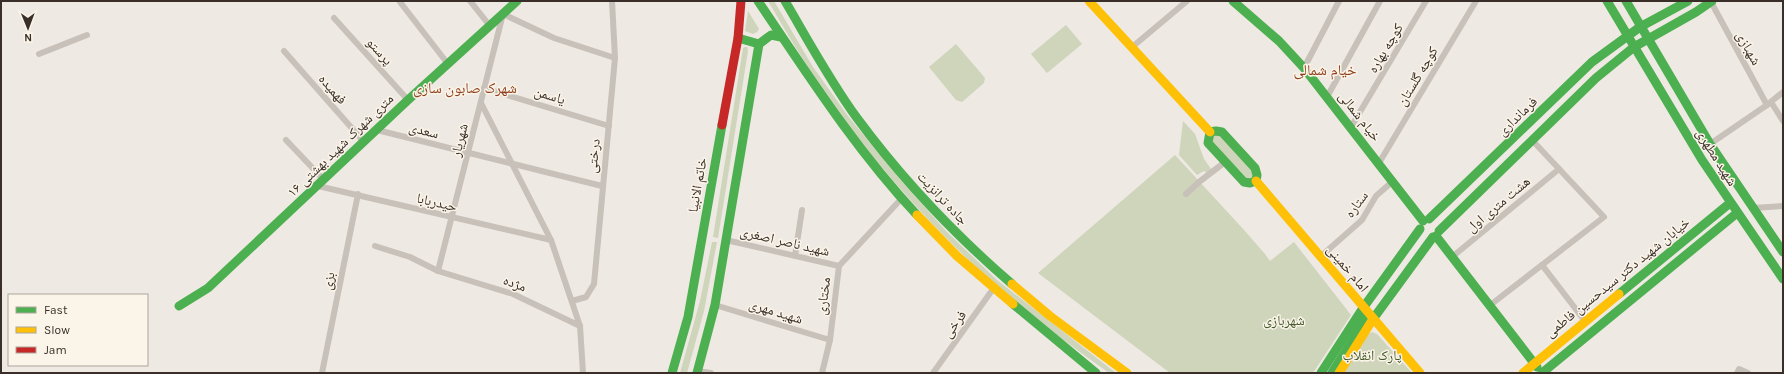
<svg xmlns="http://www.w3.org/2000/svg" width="1784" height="374" font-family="Karla,'Noto Naskh Arabic',sans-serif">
	<rect width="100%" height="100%" fill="#eee9e2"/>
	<g fill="#ced5bb">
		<path d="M768 1H774L813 67 848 116 898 177 946 231 997 280 1116 373H1109C1069 344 1028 315 992 282 933 228 877 167 831 101 808 69 788 35 768 1Z"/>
		<path d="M748 11 759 29 757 32 753 34 745 31Z"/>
		<path d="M1066 25 1082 44 1047 73 1031 54Z"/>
		<path d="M956 44 985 78 984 83 962 102 956 100 929 67Z"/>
		<path d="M745 47H747L748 51 718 238 713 237 743 48Z"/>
		<path d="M1183 121 1195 134 1204 159 1211 169 1207 173 1204 171 1197 175 1179 155Z"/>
		<path d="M1212 134H1221L1255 174 1250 181 1211 142Z"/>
		<path d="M1175 155 1244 230 1265 254 1270 261 1294 242 1351 315 1313 373H1170L1038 273Z"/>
		<path d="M712 242H717L704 311 687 373H680L700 301Z"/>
		<path d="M1372 332 1377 334 1412 373H1341L1367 335Z"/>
	</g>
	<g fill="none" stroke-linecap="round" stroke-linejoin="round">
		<g stroke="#c8c1ba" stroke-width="6">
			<path d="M470 1 490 26"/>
			<path d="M400 2 448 64"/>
			<path d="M1711 2 1767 105"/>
			<path d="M334 18 408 100"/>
			<path d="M1131 48 1187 1"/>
			<path d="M284 51 364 142"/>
			<path d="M39 54 87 35"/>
			<path d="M1304 68 1339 1"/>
			<path d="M484 88 609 126"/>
			<path d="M1327 97 1380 1"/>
			<path d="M1771 102 1783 121"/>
			<path d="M481 103 551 240 580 326 583 373"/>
			<path d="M1351 127 1426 1"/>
			<path d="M377 130 602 186"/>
			<path d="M286 140 324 180"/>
			<path d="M1710 144 1767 105 1783 92"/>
			<path d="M1379 163 1476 1"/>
			<path d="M318 186 551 240"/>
			<path d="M1186 194 1199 182 1225 162"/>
			<path d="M1753 208 1783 206"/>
			<path d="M726 240 839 266"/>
			<path d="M375 246 410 257 438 271 513 294 580 326"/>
			<path d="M795 256 802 210"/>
			<path d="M1320 257 1362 220 1376 196 1393 181"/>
			<path d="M1452 257 1559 169"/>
			<path d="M1542 265 1585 321"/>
			<path d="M438 271 503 14 554 38 615 58"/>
			<path d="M572 301 586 297 594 284 615 58 612 1"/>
			<path d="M715 305 830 340"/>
			<path d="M1489 306 1604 217 1532 140"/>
			<path d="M697 371 711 373"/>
			<path d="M322 373 358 194"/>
			<path d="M822 373 830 340 839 266 902 198"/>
			<path d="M933 373 993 289"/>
			<path d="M1737 373 1739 369 1748 373"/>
		</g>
		<g stroke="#4caf50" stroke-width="9">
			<path d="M758 1C808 75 856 150 917 215"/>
			<path d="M785 1C808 40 830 81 857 118 902 179 954 234 1012 284"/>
			<path d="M1233 1 1279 41 1304 68 1423 221"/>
			<path d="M1607 1 1702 160 1783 279"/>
			<path d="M1626 1 1710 144 1783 252"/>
			<path d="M738 38 759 44"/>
			<path d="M1216 131 1222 132 1255 168 1257 175 1256 181 1250 183 1244 182 1208 143 1210 132Z"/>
			<path d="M1429 219 1592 62 1640 27 1688 1"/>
			<path d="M1439 231 1596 78 1634 47 1696 12 1712 1"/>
			<path d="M1436 236 1537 367"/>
			<path d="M1619 294 1730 203"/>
			<path d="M1013 304 1096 373"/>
			<path d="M179 306 208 288 408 100 517 1"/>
			<path d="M1373 319 1433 237"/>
			<path d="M672 373 688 317 722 125"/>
			<path d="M697 373 715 305 759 44 771 35 781 37"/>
			<path d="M1321 373 1363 308 1420 229"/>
			<path d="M1332 373 1369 314"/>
			<path d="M1542 373 1737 213"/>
		</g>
		<g stroke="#ffc107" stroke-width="9">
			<path d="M1089 1 1210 132"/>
			<path d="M1256 181 1420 373"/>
			<path d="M917 215 957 256 1013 304"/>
			<path d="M1012 284 1050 316 1127 373"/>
			<path d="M1339 373 1373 319"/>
			<path d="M1523 373 1619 294"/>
		</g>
		<path stroke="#c62828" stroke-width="9" d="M722 125 738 38 741 1"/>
	</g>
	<g text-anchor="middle" stroke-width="3" stroke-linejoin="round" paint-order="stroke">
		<g font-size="14" fill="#392f28" stroke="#fbf4e9">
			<text transform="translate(1385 48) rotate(-59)" y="5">کوچه بهاره</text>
			<text transform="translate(1749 48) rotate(61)" y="5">شهبازی</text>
			<text transform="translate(380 51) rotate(48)" y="5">پرستو</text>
			<text transform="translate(1417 76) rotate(-59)" y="5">کوچه گلستان</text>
			<text transform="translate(333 89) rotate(49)" y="5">فهمیده</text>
			<text transform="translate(550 95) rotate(17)" y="5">یاسمن</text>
			<text transform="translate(1360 116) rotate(52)" y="5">خیام شمالی</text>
			<text transform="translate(1517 116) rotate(-44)" y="5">فرمانداری</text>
			<text transform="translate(424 130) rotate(14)" y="5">سعدی</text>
			<text transform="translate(459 140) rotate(-76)" y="5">شهریار</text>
			<text transform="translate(340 145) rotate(-44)" y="5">۱۶ متری شهرک شهيد بهشتی</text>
			<text transform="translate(593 156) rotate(-84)" y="5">درختی</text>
			<text transform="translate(1717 157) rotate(58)" y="5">شهید مطهری</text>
			<text transform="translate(697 185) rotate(-80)" y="5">خاتم الانبیا</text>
			<text transform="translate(943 198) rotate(47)" y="5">جاده ترانزیت</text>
			<text transform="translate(437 202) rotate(13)" y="5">حیدربابا</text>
			<text transform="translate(1356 204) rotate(-54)" y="5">ستاره</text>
			<text transform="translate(1498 204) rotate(-40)" y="5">هشت متری اول</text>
			<text transform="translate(785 241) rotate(13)" y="5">شهید ناصر اصغری</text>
			<text transform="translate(1348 268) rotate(50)" y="5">امام خمینی</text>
			<text transform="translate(1617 277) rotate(-39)" y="5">خیابان شهید دکتر سیدحسین فاطمی</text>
			<text transform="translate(328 281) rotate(-79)" y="5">بزی</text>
			<text transform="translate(515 283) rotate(21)" y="5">مژده</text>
			<text transform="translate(823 296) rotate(-83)" y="5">مختاری</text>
			<text transform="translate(776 311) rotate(17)" y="5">شهید مهری</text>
			<text transform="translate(954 324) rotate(-54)" y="5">فرخی</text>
		</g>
		<g font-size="14" fill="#44592a" stroke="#fbf4e9">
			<text x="1284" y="325">شهربازی</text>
			<text x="1372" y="360">پارک انقلاب</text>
		</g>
		<g font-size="15" fill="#8e3f1b" stroke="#fbf4e9">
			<text x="1325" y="75">خیام شمالی</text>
			<text x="465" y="93">شهرک صابون سازی</text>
		</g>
	</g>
	<rect width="1784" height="374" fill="none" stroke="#392f28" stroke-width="4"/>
	<rect x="8" y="294" width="140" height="72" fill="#fbf4e9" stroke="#ada59c"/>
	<rect x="16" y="307" width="20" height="6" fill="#4caf50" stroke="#ada59c"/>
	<text x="44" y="314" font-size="12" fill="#392f28">Fast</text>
	<rect x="16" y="327" width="20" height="6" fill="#ffc107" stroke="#ada59c"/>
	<text x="44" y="334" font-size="12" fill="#392f28">Slow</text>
	<rect x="16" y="347" width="20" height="6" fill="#c62828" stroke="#ada59c"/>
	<text x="44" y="354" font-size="12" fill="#392f28">Jam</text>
	<g transform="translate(28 28) rotate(179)" stroke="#fbf4e9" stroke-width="3" paint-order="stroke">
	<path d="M0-3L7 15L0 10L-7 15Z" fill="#392f28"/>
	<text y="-6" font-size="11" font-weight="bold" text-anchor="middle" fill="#392f28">N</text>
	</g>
</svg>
